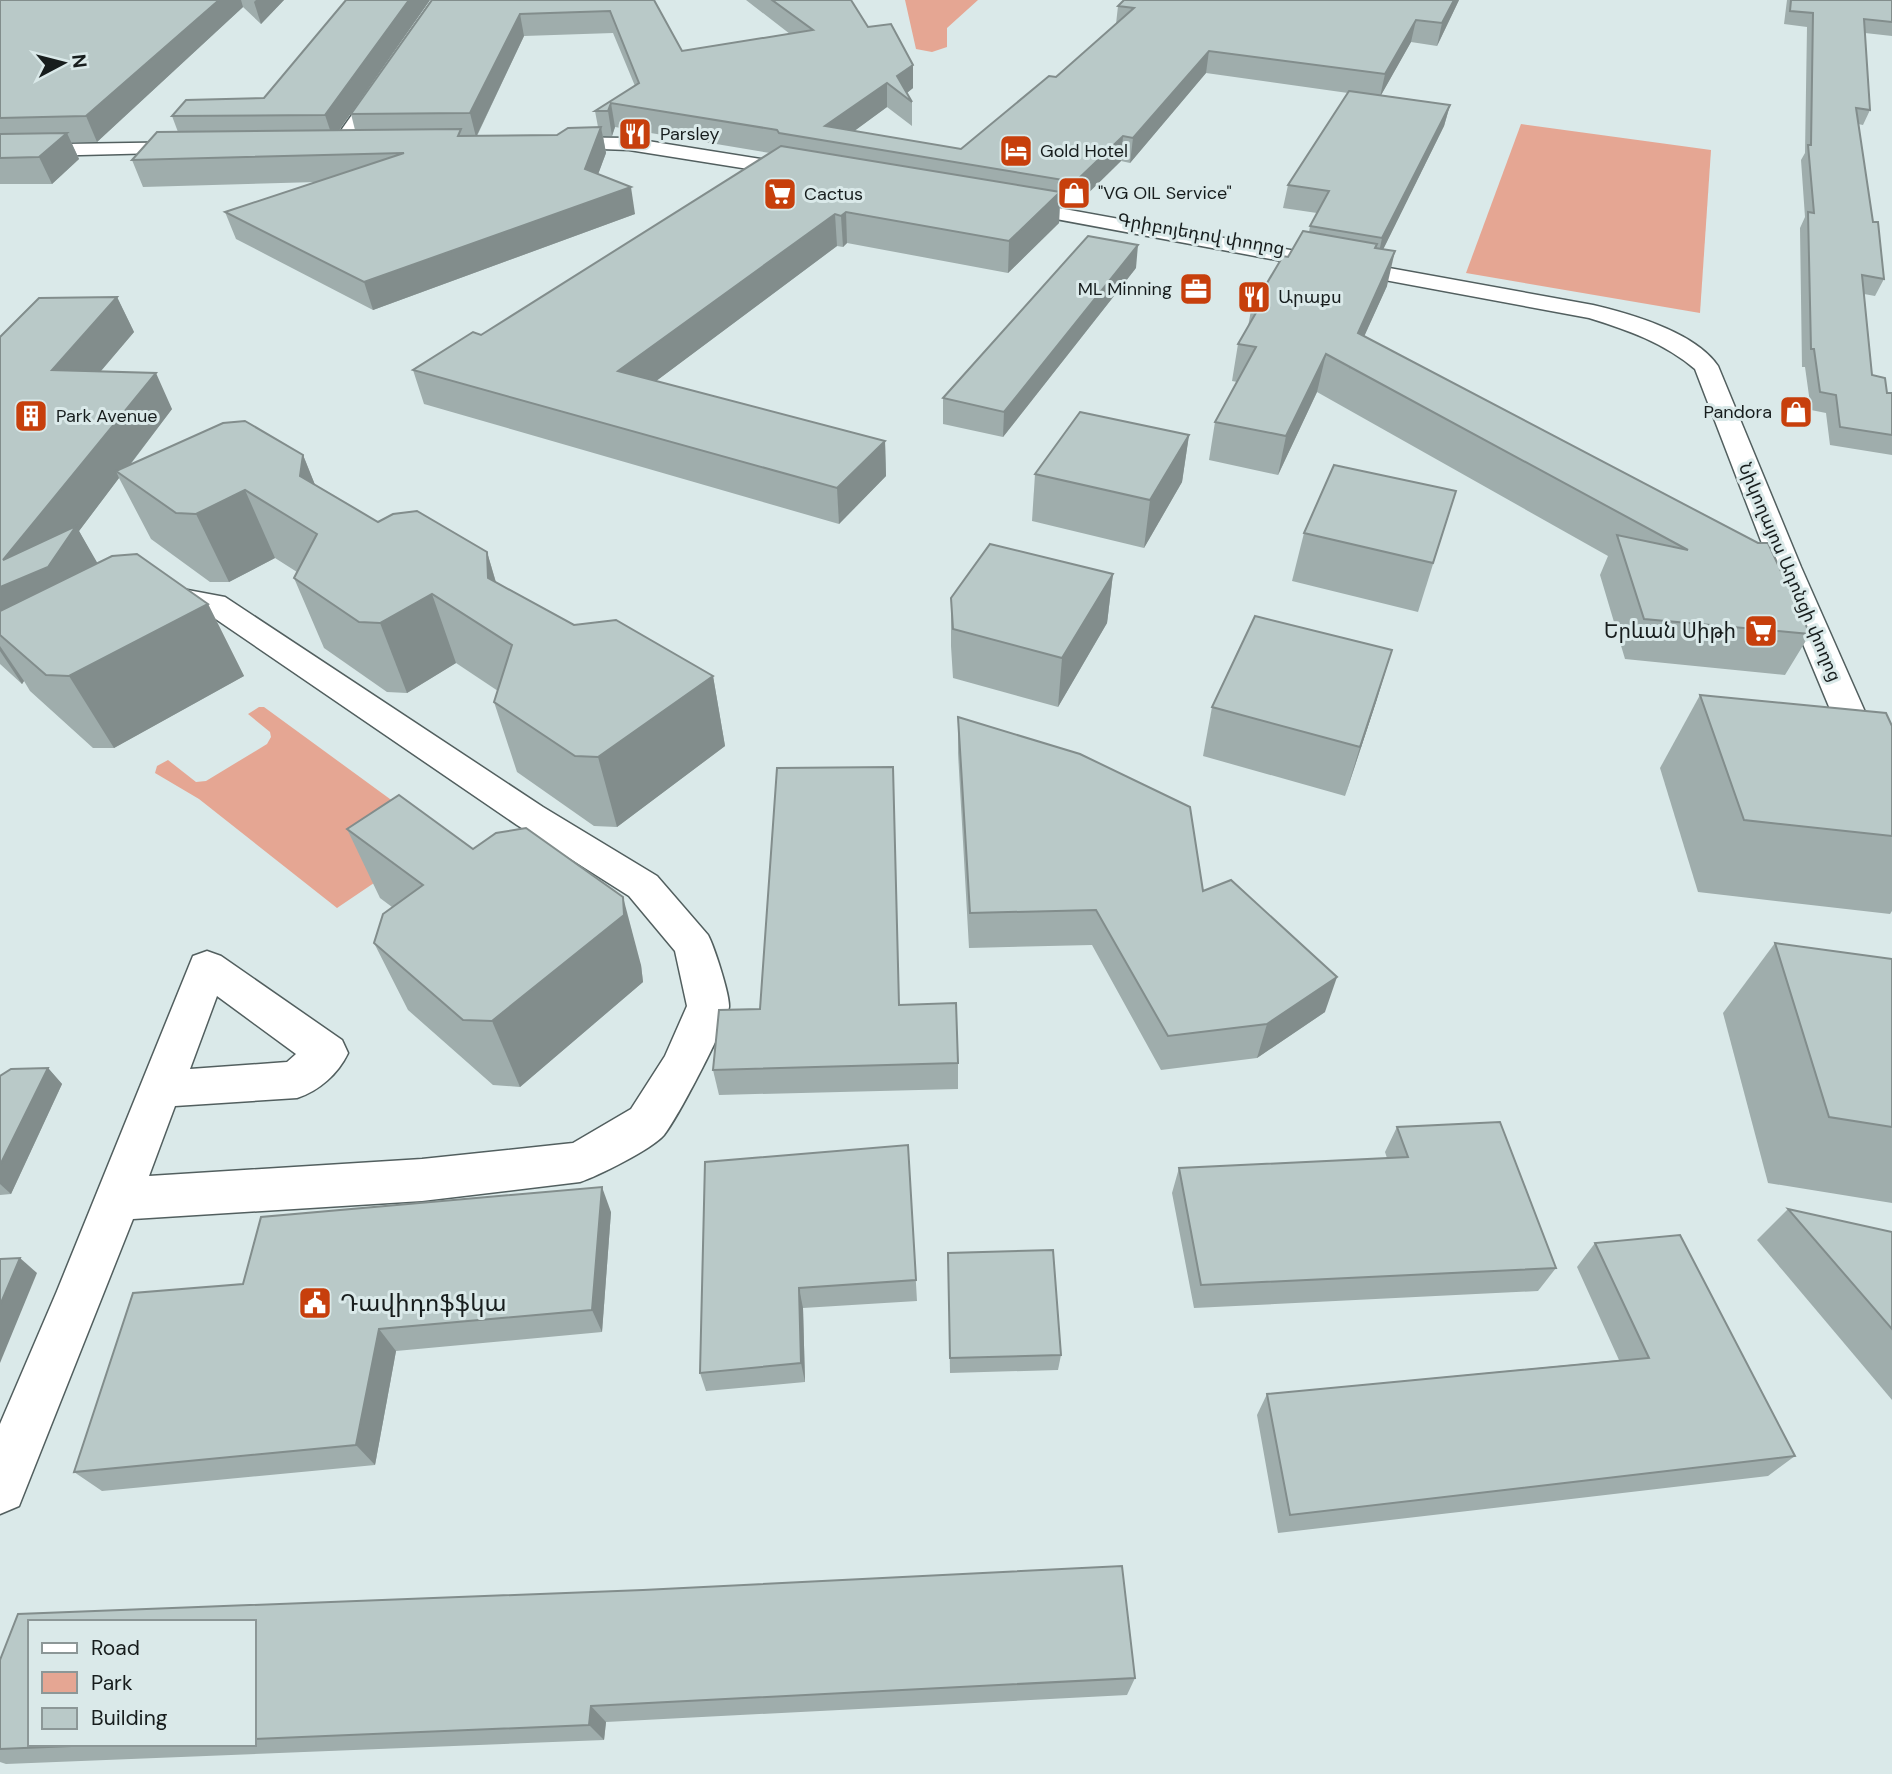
<svg xmlns="http://www.w3.org/2000/svg" width="1892" height="1774" font-family="'DM Sans','Noto Sans Armenian',sans-serif">
	<rect width="100%" height="100%" fill="#dae9e9"/>
	<g fill="#e5a693">
		<path d="M905 0H978L947 28V47L932 52 916 49Z"/>
		<path d="M1521 124 1711 150 1700 313 1466 273Z"/>
		<path d="M259 707H264L442 837 337 908 199 799 155 773 157 766 168 760 196 782 206 781 267 744 271 737 270 732 248 714Z"/>
	</g>
	<g fill="none" stroke-linecap="round" stroke-linejoin="round">
		<defs>
			<g id="minor">
				<path d="M433 0H449L347 150H333L330 146Z"/>
				<path d="M552 137 629 138 804 166 811 168 814 172 811 176 804 178 629 150 545 147 543 143Z"/>
				<path d="M194 142 204 148 201 152 0 157V145Z"/>
				<path d="M1009 199 1593 305C1631 314 1695 332 1718 366L1801 567 1892 773V828L1879 824 1874 815 1771 567 1695 369C1664 343 1628 330 1589 318L1002 209 999 205 1002 201Z"/>
				<path d="M177 588 225 597 543 807 657 876 708 935C714 946 730 995 729 1007 726 1026 677 1119 664 1135 652 1149 598 1176 580 1182L422 1201 133 1219 19 1506 0 1514V1424L57 1291 193 956 207 951 221 956 342 1040 348 1053C338 1074 319 1091 297 1098L175 1106 149 1176 422 1159 573 1143 631 1109 665 1056 687 1006 675 951 629 896 517 825 204 611C184 608 163 609 143 605L139 598 143 591ZM217 996 296 1054 287 1062 190 1069Z"/>
			</g>
		</defs>
		<use href="#minor" stroke="#525f5f" stroke-width="3"/>
		<use href="#minor" fill="#fff" fill-rule="evenodd"/>
	</g>
	<g fill="#9fadac" fill-rule="evenodd">
		<path d="M0 0H284L261 24 243 7 97 142H71L79 159 52 184H0Z"/>
		<path d="M430 0 339 130H355L351 114 432 0H654L682 51 790 34 746 0H851L868 27 913 65V88L907 93 912 102V126L887 107 854 131 961 149 1056 77 1116 24 1118 6 1459 0 1437 46 1411 42 1381 95 1450 105 1444 126 1383 249 1387 286 1364 336 1758 543 1810 634 1785 675 1625 659 1600 575 1608 556 1317 392 1278 475 1209 460 1215 422 1237 382 1232 381 1238 344 1248 327 1251 310 1288 257 1309 232 1310 226 1317 213 1283 208 1288 185 1348 93 1206 73 1130 163 1121 161 1073 208 1060 206 1059 223 1008 273 847 243 843 247 837 246 656 381 885 441 886 476 839 524 424 404 413 370 481 335 770 153 615 127 612 136H603L606 153 598 174 635 214 373 310 236 239 225 212 317 182 143 187 132 160 178 132 172 116 264 98ZM613 33 635 86 595 111 598 127 557 135 477 136 524 36Z"/>
		<path d="M1787 0H1892V36L1865 33 1870 110 1863 125 1858 124 1873 222 1884 279 1875 296 1864 294 1872 375 1887 393H1892V455L1830 445 1826 413 1811 410 1805 367H1802L1800 228 1805 217 1801 160 1805 153 1807 27 1784 24Z"/>
		<path d="M1136 268 1003 437 943 424V398Z"/>
		<path d="M117 297 134 332 101 371 172 409 130 465 303 455 315 485 378 522 487 552 496 582 574 625 713 676 725 746 617 827 594 826 517 772 494 702 498 691 456 663 407 693 387 692 324 648 294 578 297 572 275 558 229 582H210L151 539 119 478 79 531 97 564 208 604 244 676 114 748H93L30 691 24 681 22 684 0 664V337Z"/>
		<path d="M1189 435 1182 482 1144 548 1032 521 1035 474Z"/>
		<path d="M1456 491 1418 612 1292 581 1304 533Z"/>
		<path d="M1113 574 1107 623 1058 707 953 678 951 646V598Z"/>
		<path d="M1700 695 1892 726V911L1890 914 1698 892 1660 768Z"/>
		<path d="M1377 699 1345 796 1203 756 1212 707Z"/>
		<path d="M958 717 1203 891 1325 1012 1257 1058 1161 1070 1092 945 969 948 958 753Z"/>
		<path d="M347 829 473 849 641 965 643 982 520 1087 493 1085 408 1010 374 943 392 907 380 898Z"/>
		<path d="M1775 943 1892 959V1203L1768 1183 1723 1013Z"/>
		<path d="M899 1005 958 1063V1089L719 1095 713 1070Z"/>
		<path d="M48 1068 62 1084 11 1194 0 1195V1076Z"/>
		<path d="M1397 1127 1556 1268 1538 1291 1194 1308 1172 1193 1179 1168 1387 1158 1385 1152Z"/>
		<path d="M908 1145 917 1301 803 1308 805 1382 706 1391 700 1373Z"/>
		<path d="M1788 1209 1892 1232V1400L1757 1240Z"/>
		<path d="M611 1212 602 1332 396 1351 375 1465 102 1491 74 1472 243 1284Z"/>
		<path d="M1595 1243 1795 1456 1768 1476 1278 1533 1257 1415 1267 1394 1619 1360 1577 1267Z"/>
		<path d="M948 1253 1061 1355 1058 1370 950 1373Z"/>
		<path d="M1122 1566 1135 1678 1127 1695 606 1722 604 1740 6 1764 0 1762V1660L18 1614 643 1590ZM30 1622H254V1744H30Z"/>
	</g>
	<g fill="#828d8c">
		<path d="M219 0H241L243 7 97 142 86 116Z"/>
		<path d="M256 0H284L261 24 254 2Z"/>
		<path d="M409 0H430L333 139 325 115Z"/>
		<path d="M1454 0H1459L1437 46 1442 23Z"/>
		<path d="M520 14 524 36 476 137 470 113Z"/>
		<path d="M1416 20 1411 42 1380 97 1385 74Z"/>
		<path d="M1209 51 1206 73 1130 163 1133 138Z"/>
		<path d="M913 65V88L903 96 897 76Z"/>
		<path d="M887 83V107L838 143 825 126Z"/>
		<path d="M611 103 615 127 612 136 608 111Z"/>
		<path d="M1450 105 1444 126 1377 262 1382 238Z"/>
		<path d="M601 127 606 153 590 196 585 169Z"/>
		<path d="M67 133 79 159 52 184 39 157Z"/>
		<path d="M1123 136 1121 161 1073 208 1075 182Z"/>
		<path d="M631 187 635 214 373 310 364 282Z"/>
		<path d="M1060 192 1059 223 1008 273 1009 241Z"/>
		<path d="M846 212 847 243 843 247 841 216Z"/>
		<path d="M835 214 837 246 624 405 618 371Z"/>
		<path d="M1138 245 1136 268 1003 437 1004 412Z"/>
		<path d="M1395 251 1387 286 1349 370 1358 333Z"/>
		<path d="M117 297 134 332 71 406 52 370Z"/>
		<path d="M1326 354 1317 392 1278 475 1286 436Z"/>
		<path d="M156 373 172 409 122 475 116 471 119 478 79 531 98 564 0 622V587L3 560Z"/>
		<path d="M1189 435 1182 482 1144 548 1150 500Z"/>
		<path d="M885 441 886 476 839 524 837 488Z"/>
		<path d="M303 455 330 522 300 476Z"/>
		<path d="M245 490 275 558 229 582 196 514Z"/>
		<path d="M487 552 507 621 488 578Z"/>
		<path d="M1113 574 1107 623 1058 707 1062 658Z"/>
		<path d="M432 594 456 663 407 693 380 623Z"/>
		<path d="M208 604 244 676 114 748 69 676Z"/>
		<path d="M0 646 24 681 22 684 0 651Z"/>
		<path d="M1392 650 1377 699 1345 796 1360 747Z"/>
		<path d="M713 676 725 746 617 827 598 757Z"/>
		<path d="M623 897 641 965 643 982 520 1087 492 1021Z"/>
		<path d="M1337 977 1325 1012 1257 1058 1267 1024Z"/>
		<path d="M48 1068 62 1084 11 1194 0 1184V1165Z"/>
		<path d="M602 1187 611 1212 602 1332 592 1310Z"/>
		<path d="M20 1258 37 1273 0 1363V1305Z"/>
		<path d="M799 1288 803 1308 805 1382 801 1363Z"/>
		<path d="M379 1329 396 1351 375 1465 356 1445Z"/>
		<path d="M591 1706 606 1722 604 1740 589 1725Z"/>
	</g>
	<g fill="#b9c9c8" stroke="#828d8c" stroke-width="2">
		<path d="M0 0H219L86 116 0 118Z"/>
		<path d="M346 0H409L325 115 172 116 186 100 264 98Z"/>
		<path d="M432 0H654L682 51 813 30 772 0H851L868 27 891 24 913 65 897 76 912 102 887 83 825 126 961 149 1049 76 1056 77 1134 8 1118 6 1124 0H1454L1442 23 1416 20 1385 74 1209 51 1133 138 1123 136 1075 182 779 133 777 130 611 103 608 111H595L639 83 610 11 520 14 470 113 351 114Z"/>
		<path d="M1791 0H1892V22L1864 19 1870 110 1856 108 1873 222H1878L1884 279 1862 275 1872 375 1885 378 1887 393H1892V435L1840 427 1836 395 1820 392 1814 349H1811L1808 212 1814 213 1808 145H1811L1813 13 1790 11Z"/>
		<path d="M1349 91 1450 105 1382 238 1310 226 1329 191 1288 185Z"/>
		<path d="M601 127 585 169 631 187 364 282 225 212 404 153 132 160 157 132 461 129 458 136 557 135 568 128Z"/>
		<path d="M67 133 39 157 0 158V134Z"/>
		<path d="M781 146 1060 192 1009 241 846 212 841 216 835 214 618 371 885 441 837 488 413 370 473 332 481 335Z"/>
		<path d="M1303 231 1377 244 1375 248 1395 251 1358 333 1758 543H1768L1810 634 1644 619 1617 535 1688 550 1326 354 1286 436 1215 422 1256 347 1238 344 1257 311 1251 310 1283 256 1288 257Z"/>
		<path d="M1088 236 1138 245 1004 412 943 398Z"/>
		<path d="M117 297 52 370 156 373 3 560 76 526 48 567 0 587V337L39 298Z"/>
		<path d="M1080 412 1189 435 1150 500 1035 474Z"/>
		<path d="M245 421 303 455 300 476 378 522 393 514 417 511 487 552 488 578 574 625 616 620 713 676 598 757 575 756 494 702 512 645 432 594 380 623 359 622 294 578 317 534 245 490 196 514 176 513 116 471 223 423Z"/>
		<path d="M1334 465 1456 491 1433 563 1304 533Z"/>
		<path d="M990 544 1113 574 1062 658 953 629 951 598Z"/>
		<path d="M137 554 208 604 69 676 46 675 0 635V611L112 556Z"/>
		<path d="M1255 616 1392 650 1360 747 1212 707Z"/>
		<path d="M1700 695 1886 713 1892 726V836L1744 820Z"/>
		<path d="M958 717 1080 754 1190 807 1203 891 1231 880 1337 977 1267 1024 1168 1036 1096 910 970 913Z"/>
		<path d="M893 767 899 1005 956 1003 958 1063 713 1070 719 1010 760 1009 777 768Z"/>
		<path d="M399 795 473 849 496 833 526 828 623 897 624 915 492 1021 463 1020 374 943 383 914 423 885 347 829Z"/>
		<path d="M1775 943 1892 959V1127L1829 1117Z"/>
		<path d="M48 1068 0 1165V1076L11 1069Z"/>
		<path d="M1500 1122 1556 1268 1201 1285 1179 1168 1408 1157 1397 1127Z"/>
		<path d="M908 1145 916 1280 799 1288 801 1363 700 1373 705 1162Z"/>
		<path d="M602 1187 592 1310 379 1329 356 1445 74 1472 133 1293 243 1284 261 1217Z"/>
		<path d="M1788 1209 1892 1232V1329Z"/>
		<path d="M1680 1235 1795 1456 1290 1515 1267 1394 1649 1358 1595 1243Z"/>
		<path d="M1053 1250 1061 1355 950 1358 948 1253Z"/>
		<path d="M20 1258 0 1305V1259Z"/>
		<path d="M1122 1566 1135 1678 591 1706 589 1725 254 1739V1622H30V1744H120L0 1749V1660L18 1614 643 1590Z"/>
	</g>
	<defs>
		<symbol id="restaurant-square" viewBox="-11 -11 22 22"><rect x="-9" y="-9" width="18" height="18" rx="4" fill="#c73f0c" stroke="#dae9e9"/><path d="M-5-6h1v4h1v-4h1v4h1v-4h1v5L-1.5 .5V6h-2V.5L-5-1ZM5-6V6H3V1.5H1.5Q1.5-4 5-6Z" fill="#fff"/></symbol>
		<symbol id="hotel-square" viewBox="-11 -11 22 22"><rect x="-9" y="-9" width="18" height="18" rx="4" fill="#c73f0c" stroke="#dae9e9"/><path d="M-6-4.5h1.5V1H6V5H4.5V3h-9V5H-6ZM-4 0a1.8 1.8 0 1 1 3.6 0ZM.5 0V-2.5h3Q6-2.5 6 0Z" fill="#fff"/></symbol>
		<symbol id="shop-square" viewBox="-11 -11 22 22"><rect x="-9" y="-9" width="18" height="18" rx="4" fill="#c73f0c" stroke="#dae9e9"/><path d="M-5-2.5h2.3a2.7 3.5 0 0 1 5.4 0H5L5.5 6h-11ZM-1.5-2.5h3a1.5 2.3 0 0 0-3 0Z" fill="#fff"/></symbol>
		<symbol id="supermarket-square" viewBox="-11 -11 22 22"><rect x="-9" y="-9" width="18" height="18" rx="4" fill="#c73f0c" stroke="#dae9e9"/><path d="M-6-5.5h2.5l.6 2H6L4.5 2H-2.5L-4.4-4H-6ZM-1.5 3.2a1.3 1.3 0 1 0 .1 0ZM3 3.2a1.3 1.3 0 1 0 .1 0Z" fill="#fff"/></symbol>
		<symbol id="office-square" viewBox="-11 -11 22 22"><rect x="-9" y="-9" width="18" height="18" rx="4" fill="#c73f0c" stroke="#dae9e9"/><path d="M-6-3h4V-5.5h4V-3h4V5H-6ZM-1-4.5V-3h2v-1.5ZM-6 0V1H6V0Z" fill="#fff"/></symbol>
		<symbol id="building-square" viewBox="-11 -11 22 22"><rect x="-9" y="-9" width="18" height="18" rx="4" fill="#c73f0c" stroke="#dae9e9"/><path d="M-4-6H4V6H1V3H-1V6H-4ZM-2.5-4.3h1.7v1.8h-1.7ZM.8-4.3h1.7v1.8H.8ZM-2.5-1h1.7V.8h-1.7ZM.8-1h1.7V.8H.8Z" fill="#fff"/></symbol>
		<symbol id="civic-square" viewBox="-11 -11 22 22"><rect x="-9" y="-9" width="18" height="18" rx="4" fill="#c73f0c" stroke="#dae9e9"/><path d="M-.6-6.5H3V-4.5H.6V-3L4-1V1h2V6H-6V1h2V-1L-.6-3ZM-1.2 2.5V6h2.4V2.5Z" fill="#fff"/></symbol>
	</defs>
	<g fill-rule="evenodd">
		<use href="#restaurant-square" x="616" y="115" width="38" height="38"/>
		<use href="#hotel-square" x="997" y="132" width="38" height="38"/>
		<use href="#shop-square" x="1055" y="174" width="38" height="38"/>
		<use href="#supermarket-square" x="761" y="175" width="38" height="38"/>
		<use href="#office-square" x="1177" y="270" width="38" height="38"/>
		<use href="#restaurant-square" x="1235" y="278" width="38" height="38"/>
		<use href="#shop-square" x="1777" y="393" width="38" height="38"/>
		<use href="#building-square" x="12" y="397" width="38" height="38"/>
		<use href="#supermarket-square" x="1742" y="612" width="38" height="38"/>
		<use href="#civic-square" x="296" y="1284" width="38" height="38"/>
	</g>
	<g text-anchor="middle" stroke-width="6" stroke-linejoin="round" paint-order="stroke">
		<g font-size="18" fill="#171d1d" stroke="#dae9e9" text-anchor="start">
			<text x="660" y="140">Parsley</text>
			<text x="1040" y="157">Gold Hotel</text>
			<text x="1098" y="199">"VG OIL Service"</text>
			<text x="804" y="200">Cactus</text>
			<text x="1172" y="295" text-anchor="end">ML Minning</text>
			<text x="1278" y="303">Արաքս</text>
			<text x="1772" y="418" text-anchor="end">Pandora</text>
			<text x="56" y="422">Park Avenue</text>
		</g>
		<g font-size="18" fill="#171d1d" stroke="#dae9e9">
			<text transform="translate(1201 234) rotate(10)" y="6">Գրիբոյեդով փողոց</text>
			<text transform="translate(1790 572) rotate(67)" y="6">Նիկողայոս Ադոնցի փողոց</text>
		</g>
		<g font-size="21" fill="#171d1d" stroke="#dae9e9" text-anchor="end">
			<text x="1736" y="638">Երևան Սիթի</text>
		</g>
		<g font-size="24" fill="#171d1d" stroke="#dae9e9" text-anchor="start">
			<text x="340" y="1311">Դավիդոֆֆկա</text>
		</g>
	</g>
	<rect x="28" y="1620" width="228" height="126" fill="#dae9e9" stroke="#8c9797" stroke-width="2"/>
	<rect x="42" y="1643" width="35" height="10" fill="#ffffff" stroke="#8c9797" stroke-width="2"/>
	<text x="91" y="1655" font-size="21" fill="#171d1d">Road</text>
	<rect x="42" y="1672" width="35" height="21" fill="#e5a693" stroke="#8c9797" stroke-width="2"/>
	<text x="91" y="1690" font-size="21" fill="#171d1d">Park</text>
	<rect x="42" y="1708" width="35" height="21" fill="#b9c9c8" stroke="#8c9797" stroke-width="2"/>
	<text x="91" y="1725" font-size="21" fill="#171d1d">Building</text>
	<g transform="translate(63 63) rotate(83)" stroke="#dae9e9" stroke-width="5" paint-order="stroke">
	<path d="M0-5L12 26L0 18L-12 26Z" fill="#171d1d"/>
	<text y="-10" font-size="19" font-weight="bold" text-anchor="middle" fill="#171d1d">N</text>
	</g>
</svg>
